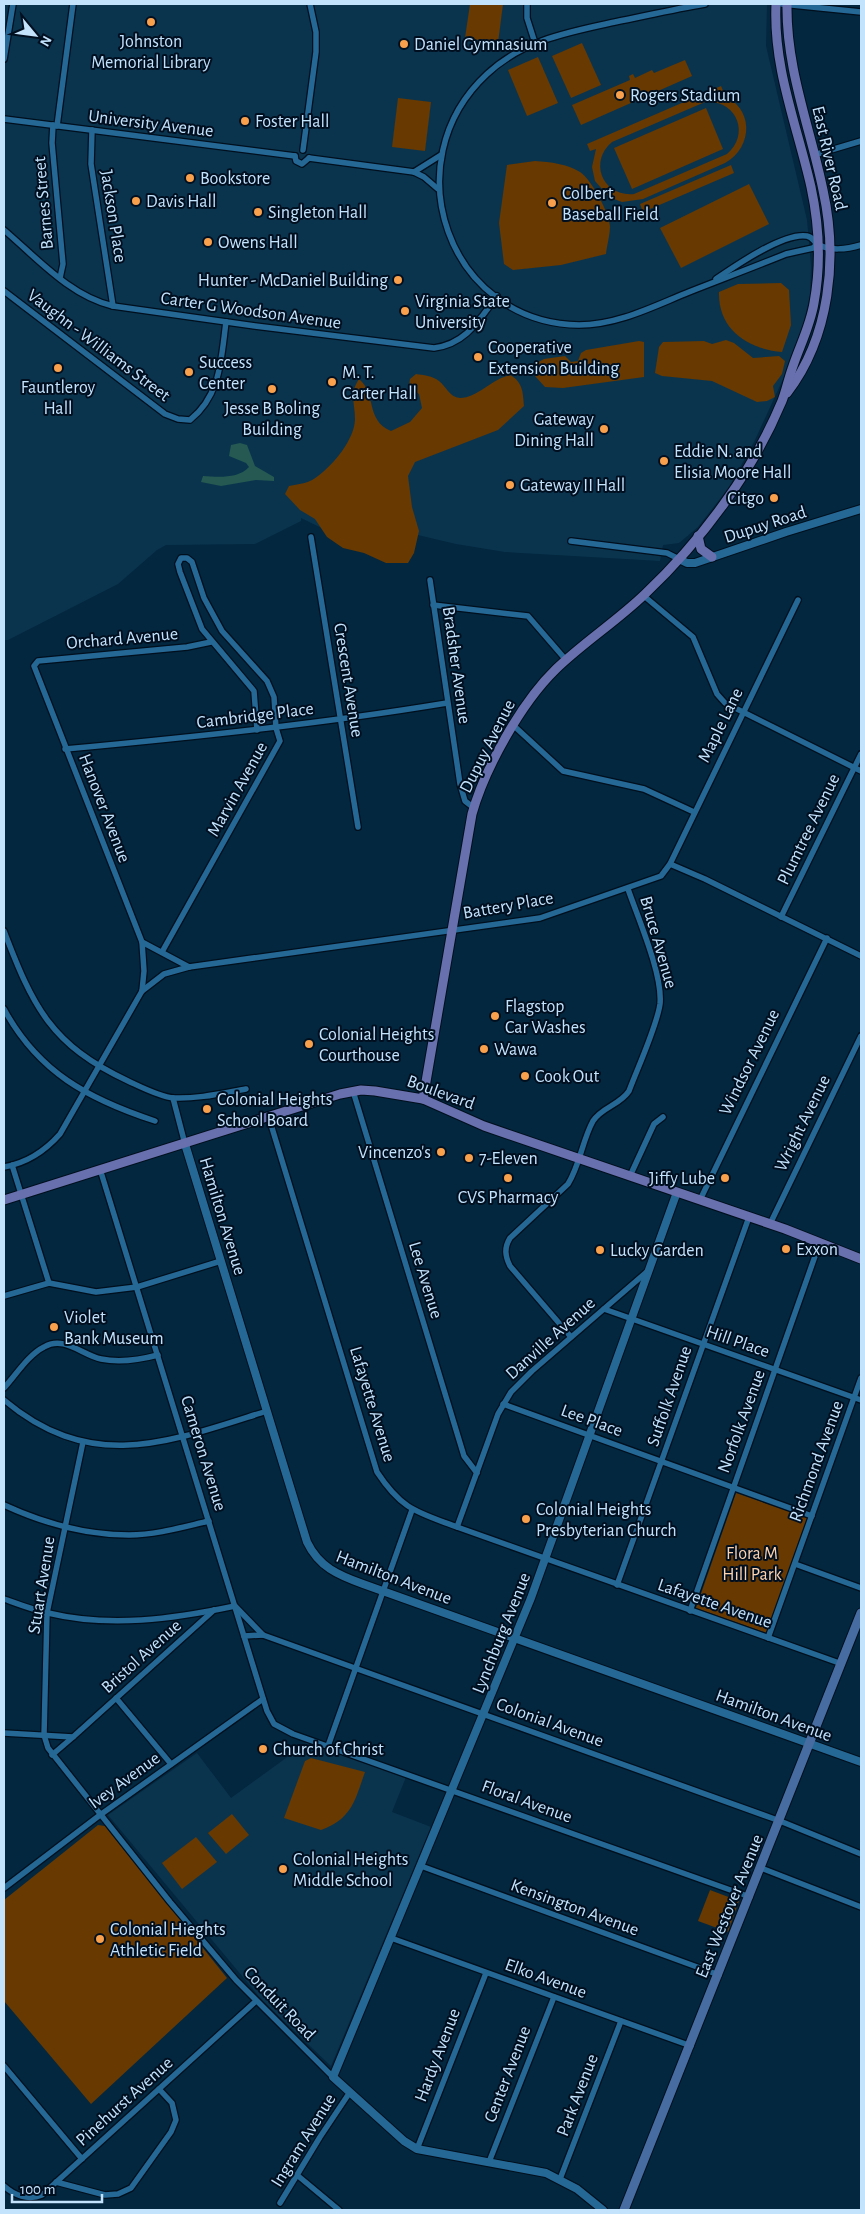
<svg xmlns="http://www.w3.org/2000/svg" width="865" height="2214" font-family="'Alegreya Sans',sans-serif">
	<rect width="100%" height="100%" fill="#03273e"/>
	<g fill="#0a344e">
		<path d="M4 4H767L766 46 807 220 811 266 810 296 803 325 789 366 754 442 729 487 698 527 679 543 663 545 660 561 505 552 456 544 405 532 344 539 301 518V521L255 544 166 545 157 550 118 584 8 640H4Z"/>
		<path d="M308 1742 406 1777 392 1812 431 1827 331 2066 262 2000 108 1815 197 1753 231 1798Z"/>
	</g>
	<g fill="#683900" fill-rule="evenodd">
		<path d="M470 4H503L498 43 465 38Z"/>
		<path d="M582 43 601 85 571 98 552 56Z"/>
		<path d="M538 57 558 103 527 116 508 70Z"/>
		<path d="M685 60 692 76 581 125 572 105 630 80 629 76 633 74 635 78 652 70 654 73Z"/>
		<path d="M721 86 724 93 721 95C754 106 754 147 725 163L643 199 622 202 609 197 595 181 592 167 596 149 590 151 587 144ZM705 102C736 99 751 134 727 154L634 194C603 197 588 162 612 142Z"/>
		<path d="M398 98 431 102 425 151 392 147Z"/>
		<path d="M706 108 723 149 632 189 614 148Z"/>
		<path d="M535 161C551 162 567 164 580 172 592 180 609 213 610 226 610 235 607 245 606 254L561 265 513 270 504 264 499 223 507 165Z"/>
		<path d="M731 165 734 173 643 212 640 204Z"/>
		<path d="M749 184 769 224 681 268 660 228Z"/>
		<path d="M781 283 789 290 791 325 782 352C748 349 718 330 719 292L738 284Z"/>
		<path d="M726 340 734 343 753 358 779 356 785 361 782 374 773 386 775 397 767 401 757 402 712 381 662 376 655 373 659 347 663 342 704 341 712 344Z"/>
		<path d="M639 341 644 342V377L563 388 545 387 535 376 533 365 544 359 565 356 571 362 578 361 581 353 586 350Z"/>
		<path d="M416 374C423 375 433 376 439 381 446 386 449 397 460 398 477 398 492 379 510 375 523 382 523 393 524 406L498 430 415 462 408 476 412 507 419 531 414 553 408 563H386L364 553 343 548 327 537 315 519 300 510 285 494 289 486C300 484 310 483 318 476 333 465 355 439 355 419 355 403 349 394 359 379 377 394 365 420 391 431L410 422 422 408 419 394 409 387 410 379Z"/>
		<path d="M736 1493 808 1518 767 1633 696 1608Z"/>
		<path d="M311 1758 365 1772C355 1800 352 1819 321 1830L284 1818 305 1761Z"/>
		<path d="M232 1814 249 1835 226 1854 208 1833Z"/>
		<path d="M98 1825 105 1826 227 1978 91 2104 4 2001V1900Z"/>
		<path d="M196 1837 217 1862 182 1889 162 1863Z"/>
		<path d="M710 1890 739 1901 728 1932 698 1921Z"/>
	</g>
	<path fill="#255951" d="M240 443 247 445 255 466 274 477V481L256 480 221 486 201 482 203 476C218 477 238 479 249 467L246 463 229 456 231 445Z"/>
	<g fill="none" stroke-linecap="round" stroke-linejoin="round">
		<defs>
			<g id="minor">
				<path d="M527 4V18L535 43"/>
				<path d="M705 4C675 9 645 16 615 22 569 32 523 40 487 74 392 162 448 323 579 325 618 325 654 306 689 292 722 279 754 267 786 254L813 248 817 244"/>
				<path d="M782 4 861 12"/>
				<path d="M4 59 13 4"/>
				<path d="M4 119 295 156"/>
				<path d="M53 125 52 143 63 264 60 278"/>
				<path d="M57 126 73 4"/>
				<path d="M92 130 91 164 113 306"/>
				<path d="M303 150 316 52V32L310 4"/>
				<path d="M814 155 861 141"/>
				<path d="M295 156 296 161 302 164 309 158"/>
				<path d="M309 158 414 172 424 177 438 189"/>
				<path d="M414 172 441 155"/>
				<path d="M4 230C37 258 70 296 113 306L255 326 434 348C466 344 479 320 497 296"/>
				<path d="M716 279C735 266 784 232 807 236 812 237 813 240 816 243 828 252 848 249 861 245"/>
				<path d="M4 291 165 414 178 419 190 420C221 395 221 359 226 322"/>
				<path d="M311 537 358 827"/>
				<path d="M571 541 667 553 679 559"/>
				<path d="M430 580 460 784 465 801 474 808"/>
				<path d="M644 596 693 637 717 694 725 703 861 771"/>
				<path d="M433 605 528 616 566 660"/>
				<path d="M211 642 187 647 38 661 34 666 142 942 189 967 540 918 661 876 670 864 798 600"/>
				<path d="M513 725 563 771 644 789 694 812"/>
				<path d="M65 749C193 737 320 724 447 703"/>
				<path d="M670 864 705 879 861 956"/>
				<path d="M781 917 861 754"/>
				<path d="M4 931C33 1007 51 1045 128 1081 141 1087 160 1097 174 1098 198 1099 223 1093 246 1089"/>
				<path d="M162 952 280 741 276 728 274 697 267 681 222 631 204 598 192 562 187 558H181L178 564 180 572 202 629 254 691 257 730"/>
				<path d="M142 991 164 974 189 967"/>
				<path d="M4 1009C38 1072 88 1099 155 1121"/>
				<path d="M353 1091 464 1456 477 1473"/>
				<path d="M173 1098 185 1144"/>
				<path d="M269 1118 377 1472C402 1510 417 1512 457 1527L842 1664"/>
				<path d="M12 1165 49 1283"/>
				<path d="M4 1167C27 1163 45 1151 60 1134L142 991 144 971 142 942"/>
				<path d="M100 1169 267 1711 274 1724 293 1734 750 1897"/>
				<path d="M630 1176 654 1124 663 1117"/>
				<path d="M700 1200 827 938"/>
				<path d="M770 1224 861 1036"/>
				<path d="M4 1296 49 1283 96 1292 137 1287 221 1261"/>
				<path d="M604 1309 861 1400"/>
				<path d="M571 1337 510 1266C505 1256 504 1248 510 1238L568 1184C580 1165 582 1141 593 1121 602 1107 620 1105 629 1091 638 1067 657 1026 660 1004 663 975 638 918 628 889"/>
				<path d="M4 1388C16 1375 28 1355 44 1347 64 1335 82 1355 101 1359 121 1363 139 1360 158 1355"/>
				<path d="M4 1400C92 1474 169 1442 267 1411"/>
				<path d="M503 1404 812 1516"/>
				<path d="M83 1442 47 1613 44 1735 48 1748 170 1902 236 1980 333 2077"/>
				<path d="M4 1505C43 1523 85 1535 129 1535 156 1535 183 1527 209 1521"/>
				<path d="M457 1527 498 1414 511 1392 532 1371 649 1270"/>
				<path d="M795 1564 861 1588"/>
				<path d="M617 1585 749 1217"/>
				<path d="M4 1599C18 1604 33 1610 48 1613 110 1628 173 1619 235 1606L263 1635 780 1821 861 1854"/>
				<path d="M690 1611 820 1242"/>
				<path d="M244 1636 263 1635"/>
				<path d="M768 1638 861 1378"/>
				<path d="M116 1698 171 1764"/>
				<path d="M4 1733 73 1737 214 1610"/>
				<path d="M328 1746 412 1510"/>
				<path d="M52 1755 73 1737"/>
				<path d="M421 1866 719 1975"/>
				<path d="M761 1868 861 1907"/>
				<path d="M4 1888 100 1815 263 1699"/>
				<path d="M391 1938 691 2046"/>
				<path d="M4 2066 82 2159"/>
				<path d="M417 2149 486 1973"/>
				<path d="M489 2162 554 1997"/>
				<path d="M297 2175 339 2210"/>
				<path d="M560 2179 621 2021"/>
				<path d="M56 2182 105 2195 118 2194 131 2188 171 2132 176 2120 172 2103 159 2089"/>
				<path d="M4 2186C14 2195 28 2201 42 2195L256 2001"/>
				<path d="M280 2203 320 2137 350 2092"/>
			</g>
			<g id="tertiary">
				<path d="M679 559 687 563H695L786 532 861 509"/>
				<path d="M185 1144 307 1542C319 1567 338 1575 363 1584L861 1762"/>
				<path d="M603 2210 577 2189 546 2173 417 2149 404 2141 333 2077 531 1598 677 1192"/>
			</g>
			<path id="secondary" d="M624 2210 861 1613"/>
			<g id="primary">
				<path d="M787 4C786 69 810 127 823 190 838 258 830 337 787 393"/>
				<path d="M698 536 701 549 712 557"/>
				<path d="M423 1099 472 814C485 768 521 703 556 669 584 642 617 621 645 594 702 540 752 473 782 401 786 391 788 380 792 369 799 347 810 327 814 303 821 265 819 224 811 187 797 125 773 68 776 4"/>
				<path d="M4 1200 340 1094 361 1090 375 1091 423 1099 484 1126 785 1229 861 1259"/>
			</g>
		</defs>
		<use href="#minor" stroke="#000f1d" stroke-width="8"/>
		<use href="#tertiary" stroke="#000f1d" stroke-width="10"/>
		<use href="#secondary" stroke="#000f1d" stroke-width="11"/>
		<use href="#primary" stroke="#000f1d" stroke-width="11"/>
		<use href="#minor" stroke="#256895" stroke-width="5.5"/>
		<use href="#tertiary" stroke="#256895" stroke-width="8"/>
		<use href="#secondary" stroke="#466ca2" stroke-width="9"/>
		<use href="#primary" stroke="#6870ae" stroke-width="9"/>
	</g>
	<g fill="#f8a04b" stroke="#000f20" stroke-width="2">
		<circle cx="151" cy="22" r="5"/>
		<circle cx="404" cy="44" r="5"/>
		<circle cx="620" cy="95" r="5"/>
		<circle cx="245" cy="121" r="5"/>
		<circle cx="190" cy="178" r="5"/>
		<circle cx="136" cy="201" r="5"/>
		<circle cx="552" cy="203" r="5"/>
		<circle cx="258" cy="212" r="5"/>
		<circle cx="208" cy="242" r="5"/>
		<circle cx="398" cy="280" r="5"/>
		<circle cx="405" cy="311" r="5"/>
		<circle cx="478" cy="357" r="5"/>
		<circle cx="58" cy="368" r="5"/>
		<circle cx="189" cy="372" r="5"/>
		<circle cx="332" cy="382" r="5"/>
		<circle cx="272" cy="389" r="5"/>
		<circle cx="604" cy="429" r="5"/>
		<circle cx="664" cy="461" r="5"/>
		<circle cx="510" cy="485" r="5"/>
		<circle cx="774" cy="498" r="5"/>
		<circle cx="495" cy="1016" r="5"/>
		<circle cx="309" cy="1044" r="5"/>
		<circle cx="484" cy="1049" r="5"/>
		<circle cx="525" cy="1076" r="5"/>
		<circle cx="207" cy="1109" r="5"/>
		<circle cx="441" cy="1152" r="5"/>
		<circle cx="469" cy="1158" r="5"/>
		<circle cx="508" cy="1178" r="5"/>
		<circle cx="725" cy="1178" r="5"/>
		<circle cx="786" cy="1249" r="5"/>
		<circle cx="600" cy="1250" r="5"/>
		<circle cx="54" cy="1327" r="5"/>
		<circle cx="526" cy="1519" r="5"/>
		<circle cx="263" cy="1749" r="5"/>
		<circle cx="283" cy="1869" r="5"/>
		<circle cx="100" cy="1939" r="5"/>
	</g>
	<g text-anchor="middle" stroke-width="4" stroke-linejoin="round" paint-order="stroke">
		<g font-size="18" fill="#c3e3fd" stroke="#000f20" text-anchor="start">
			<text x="151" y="47" text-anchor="middle">Johnston<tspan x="151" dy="21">Memorial Library</tspan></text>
			<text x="414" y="50">Daniel Gymnasium</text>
			<text x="630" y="101">Rogers Stadium</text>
			<text x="255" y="127">Foster Hall</text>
			<text x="200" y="184">Bookstore</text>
			<text x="562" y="199">Colbert<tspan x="562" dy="21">Baseball Field</tspan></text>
			<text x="146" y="207">Davis Hall</text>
			<text x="268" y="218">Singleton Hall</text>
			<text x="218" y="248">Owens Hall</text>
			<text x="388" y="286" text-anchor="end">Hunter - McDaniel Building</text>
			<text x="415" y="307">Virginia State<tspan x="415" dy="21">University</tspan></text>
			<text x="488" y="353">Cooperative<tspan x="488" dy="21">Extension Building</tspan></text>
			<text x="199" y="368">Success<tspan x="199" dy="21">Center</tspan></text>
			<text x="342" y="378">M. T.<tspan x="342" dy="21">Carter Hall</tspan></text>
			<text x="58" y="393" text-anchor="middle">Fauntleroy<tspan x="58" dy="21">Hall</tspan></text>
			<text x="272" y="414" text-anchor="middle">Jesse B Boling<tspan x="272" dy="21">Building</tspan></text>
			<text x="594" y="425" text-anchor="end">Gateway<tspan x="594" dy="21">Dining Hall</tspan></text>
			<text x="674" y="457">Eddie N. and<tspan x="674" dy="21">Elisia Moore Hall</tspan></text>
			<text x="520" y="491">Gateway II Hall</text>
			<text x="764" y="504" text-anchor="end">Citgo</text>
			<text x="505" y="1012">Flagstop<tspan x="505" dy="21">Car Washes</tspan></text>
			<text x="319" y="1040">Colonial Heights<tspan x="319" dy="21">Courthouse</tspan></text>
			<text x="494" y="1055">Wawa</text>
			<text x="535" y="1082">Cook Out</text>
			<text x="217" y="1105">Colonial Heights<tspan x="217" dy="21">School Board</tspan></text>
			<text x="431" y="1158" text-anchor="end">Vincenzo's</text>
			<text x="479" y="1164">7-Eleven</text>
			<text x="715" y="1184" text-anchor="end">Jiffy Lube</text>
			<text x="508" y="1203" text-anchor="middle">CVS Pharmacy</text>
			<text x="796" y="1255">Exxon</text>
			<text x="610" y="1256">Lucky Garden</text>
			<text x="64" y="1323">Violet<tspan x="64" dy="21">Bank Museum</tspan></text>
			<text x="536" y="1515">Colonial Heights<tspan x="536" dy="21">Presbyterian Church</tspan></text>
			<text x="273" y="1755">Church of Christ</text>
			<text x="293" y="1865">Colonial Heights<tspan x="293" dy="21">Middle School</tspan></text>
			<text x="110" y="1935">Colonial Hieghts<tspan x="110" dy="21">Athletic Field</tspan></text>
		</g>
		<g font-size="18" fill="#c3e3fd" stroke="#000f20">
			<text transform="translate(151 123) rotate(7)" y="6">University Avenue</text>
			<text transform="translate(830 158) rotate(77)" y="6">East River Road</text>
			<text transform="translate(43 203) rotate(-95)" y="6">Barnes Street</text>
			<text transform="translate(114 216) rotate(81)" y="6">Jackson Place</text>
			<text transform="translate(251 310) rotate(8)" y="6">Carter G Woodson Avenue</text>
			<text transform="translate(99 345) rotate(37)" y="6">Vaughn - Williams Street</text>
			<text transform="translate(765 524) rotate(-18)" y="6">Dupuy Road</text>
			<text transform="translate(122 638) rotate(-5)" y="6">Orchard Avenue</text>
			<text transform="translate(457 665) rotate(82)" y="6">Bradsher Avenue</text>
			<text transform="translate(349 680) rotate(81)" y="6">Crescent Avenue</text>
			<text transform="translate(255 715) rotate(-7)" y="6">Cambridge Place</text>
			<text transform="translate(720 725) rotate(-64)" y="6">Maple Lane</text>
			<text transform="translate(487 746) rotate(-63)" y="6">Dupuy Avenue</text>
			<text transform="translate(237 789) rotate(-61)" y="6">Marvin Avenue</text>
			<text transform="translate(105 808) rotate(69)" y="6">Hanover Avenue</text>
			<text transform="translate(808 829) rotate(-64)" y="6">Plumtree Avenue</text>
			<text transform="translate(508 905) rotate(-10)" y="6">Battery Place</text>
			<text transform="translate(659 942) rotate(74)" y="6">Bruce Avenue</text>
			<text transform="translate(749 1062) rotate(-64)" y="6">Windsor Avenue</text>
			<text transform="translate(441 1092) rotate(20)" y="6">Boulevard</text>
			<text transform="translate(802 1123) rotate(-64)" y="6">Wright Avenue</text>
			<text transform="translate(223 1216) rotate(73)" y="6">Hamilton Avenue</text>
			<text transform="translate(426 1280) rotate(73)" y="6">Lee Avenue</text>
			<text transform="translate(550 1338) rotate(-42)" y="6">Danville Avenue</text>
			<text transform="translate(738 1341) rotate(19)" y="6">Hill Place</text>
			<text transform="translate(669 1396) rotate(-71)" y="6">Suffolk Avenue</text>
			<text transform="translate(373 1404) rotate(73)" y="6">Lafayette Avenue</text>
			<text transform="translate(592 1420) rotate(20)" y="6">Lee Place</text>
			<text transform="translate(741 1421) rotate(-70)" y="6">Norfolk Avenue</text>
			<text transform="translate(204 1453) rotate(73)" y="6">Cameron Avenue</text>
			<text transform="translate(816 1461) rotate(-70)" y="6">Richmond Avenue</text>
			<text transform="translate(394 1577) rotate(21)" y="6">Hamilton Avenue</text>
			<text transform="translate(41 1585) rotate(-81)" y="6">Stuart Avenue</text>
			<text transform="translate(715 1603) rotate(19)" y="6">Lafayette Avenue</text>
			<text transform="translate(501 1633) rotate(-68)" y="6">Lynchburg Avenue</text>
			<text transform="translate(141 1656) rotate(-42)" y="6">Bristol Avenue</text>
			<text transform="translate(774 1715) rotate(20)" y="6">Hamilton Avenue</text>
			<text transform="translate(550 1722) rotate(20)" y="6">Colonial Avenue</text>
			<text transform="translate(124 1780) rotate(-36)" y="6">Ivey Avenue</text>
			<text transform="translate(527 1801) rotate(20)" y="6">Floral Avenue</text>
			<text transform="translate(729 1906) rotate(-68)" y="6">East Westover Avenue</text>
			<text transform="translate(575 1907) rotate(20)" y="6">Kensington Avenue</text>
			<text transform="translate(546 1978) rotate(20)" y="6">Elko Avenue</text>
			<text transform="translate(280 2003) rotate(46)" y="6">Conduit Road</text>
			<text transform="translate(437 2055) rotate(-69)" y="6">Hardy Avenue</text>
			<text transform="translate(507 2074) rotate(-69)" y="6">Center Avenue</text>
			<text transform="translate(577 2095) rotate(-69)" y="6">Park Avenue</text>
			<text transform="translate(124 2101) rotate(-42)" y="6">Pinehurst Avenue</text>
			<text transform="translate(303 2140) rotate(-58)" y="6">Ingram Avenue</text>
		</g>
		<g font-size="18" fill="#ffd3ae" stroke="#000f20">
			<text x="752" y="1559">Flora M<tspan x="752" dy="21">Hill Park</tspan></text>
		</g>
	</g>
	<rect width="865" height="2214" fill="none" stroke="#c3e3fd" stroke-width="10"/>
	<g transform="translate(35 35) rotate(119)" stroke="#000f20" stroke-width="4" paint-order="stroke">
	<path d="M0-4L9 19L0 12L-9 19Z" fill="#c3e3fd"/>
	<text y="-8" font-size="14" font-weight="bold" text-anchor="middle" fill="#c3e3fd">N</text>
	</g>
	<path d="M12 2194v8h90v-8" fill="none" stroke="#c3e3fd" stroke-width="2.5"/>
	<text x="20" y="2194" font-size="15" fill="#c3e3fd" stroke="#000f20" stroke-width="4" paint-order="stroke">100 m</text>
</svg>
